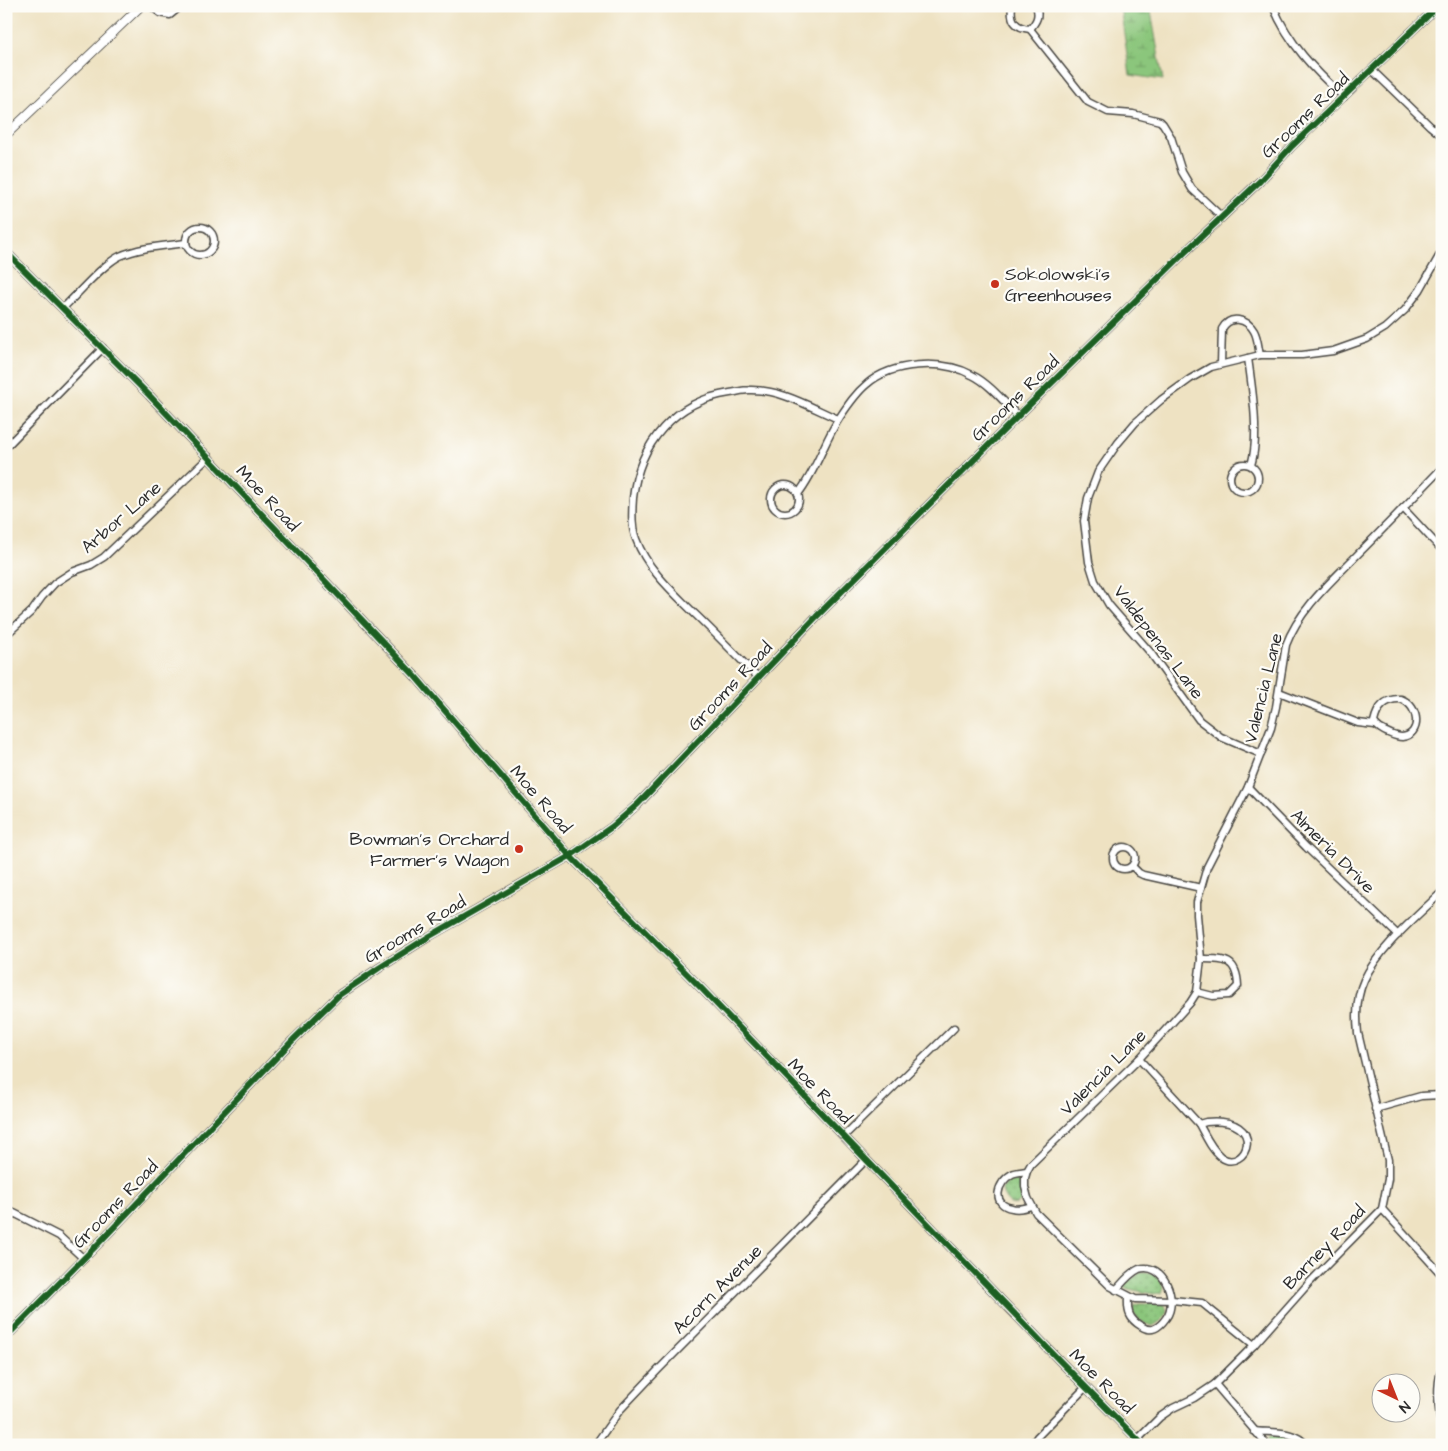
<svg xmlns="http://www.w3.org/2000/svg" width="1448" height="1451" font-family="'Architects Daughter',sans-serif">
	<defs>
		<pattern id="grass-dots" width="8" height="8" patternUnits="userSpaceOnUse" patternTransform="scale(1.25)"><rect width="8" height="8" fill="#8bc67b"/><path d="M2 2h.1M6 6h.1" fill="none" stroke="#72a165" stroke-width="1.8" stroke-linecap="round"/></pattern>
		<pattern id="wetland-marsh" width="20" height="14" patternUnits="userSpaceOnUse" patternTransform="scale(1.25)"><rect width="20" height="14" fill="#8bc67b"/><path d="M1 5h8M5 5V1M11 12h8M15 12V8" fill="none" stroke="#72a165"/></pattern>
	</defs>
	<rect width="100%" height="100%" fill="#fdfcf7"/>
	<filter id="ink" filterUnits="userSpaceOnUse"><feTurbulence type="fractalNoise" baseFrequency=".02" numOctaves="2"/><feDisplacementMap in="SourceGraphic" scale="10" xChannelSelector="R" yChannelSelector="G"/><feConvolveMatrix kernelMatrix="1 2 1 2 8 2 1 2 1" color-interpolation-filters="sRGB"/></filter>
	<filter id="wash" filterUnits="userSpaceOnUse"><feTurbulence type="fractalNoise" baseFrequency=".0096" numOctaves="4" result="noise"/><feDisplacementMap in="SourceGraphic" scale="20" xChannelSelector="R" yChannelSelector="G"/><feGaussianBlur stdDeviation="1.12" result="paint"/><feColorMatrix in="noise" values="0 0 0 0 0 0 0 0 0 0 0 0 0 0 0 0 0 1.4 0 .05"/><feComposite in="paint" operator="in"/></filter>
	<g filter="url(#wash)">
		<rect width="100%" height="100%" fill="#eee2c2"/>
		<g fill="url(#grass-dots)" stroke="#5b7853">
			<path d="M1014 1179C1021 1183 1022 1191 1023 1199 1013 1211 1004 1202 1002 1189L1008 1182Z"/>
			<path d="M1141 1272C1152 1271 1160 1276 1164 1287L1162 1293 1153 1294 1124 1288 1126 1283Z"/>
			<path d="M1138 1304H1164C1172 1315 1161 1321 1153 1326 1144 1324 1139 1321 1133 1313L1134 1306Z"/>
			<path d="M1270 1436 1290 1438 1300 1445H1272L1268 1441V1438Z"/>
		</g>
		<path fill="url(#wetland-marsh)" stroke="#5b7853" d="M1120 6H1150L1163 80 1130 75Z"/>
	</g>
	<g filter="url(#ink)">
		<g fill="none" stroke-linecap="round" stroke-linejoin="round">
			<defs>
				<g id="minor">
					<path d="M151 6 160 13 170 15 181 6"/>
					<path d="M1012 6C1010 21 1016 28 1030 29 1036 22 1040 16 1036 6"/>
					<path d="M1273 6C1288 43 1315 71 1344 97"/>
					<path d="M1030 29 1088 102 1108 112 1133 114 1160 121 1163 124 1171 137 1182 172 1192 189 1222 217"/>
					<path d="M1372 70 1430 126 1442 136"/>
					<circle cx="200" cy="241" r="14"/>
					<path d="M63 308C78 294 103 264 120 256 140 247 164 246 186 243"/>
					<path d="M1248 358C1252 388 1260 437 1251 465"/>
					<path d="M1221 364 1222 329C1230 314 1247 319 1254 331 1258 338 1258 347 1260 355"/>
					<path d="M6 447 103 348"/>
					<circle cx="1244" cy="478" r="14"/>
					<circle cx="785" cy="499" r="14"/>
					<path d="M798 494C817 470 824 441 840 417 848 405 856 393 867 384 892 362 943 359 972 375 989 383 1005 403 1018 416"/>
					<path d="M1403 508 1442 550"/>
					<path d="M6 635 32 611 42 597 55 583 72 572 91 565 104 557 209 457"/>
					<path d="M758 677C737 656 716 634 694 613 672 591 647 569 636 539 631 527 632 511 633 498 639 443 675 401 730 393 737 392 743 390 749 390 781 389 810 407 838 419"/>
					<path d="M1279 692 1358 723 1375 725"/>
					<path d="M1401 699C1420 706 1422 735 1402 737 1396 737 1391 734 1386 732 1381 729 1377 728 1374 722 1377 708 1385 698 1401 699Z"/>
					<path d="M1261 754 1221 737 1199 720 1150 652 1109 605 1095 581 1089 562 1084 521 1088 498 1098 472 1118 443 1135 423 1161 400 1190 379 1211 367 1260 355H1302L1333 351 1367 339 1385 328 1405 310 1420 290 1442 251"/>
					<path d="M1248 787 1306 847 1398 935"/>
					<circle cx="1124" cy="858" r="11"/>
					<path d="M1132 866 1139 873 1143 875 1201 888"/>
					<path d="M1197 992 1201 959 1197 915V902L1207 867 1248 787 1271 728 1276 707 1286 645C1300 608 1332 581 1359 553 1387 525 1414 497 1442 468"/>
					<path d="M1139 1059 1199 1124"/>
					<path d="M1375 1109 1421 1096 1442 1095"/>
					<path d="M1206 1122C1270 1116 1246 1175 1221 1157 1211 1149 1205 1135 1199 1124Z"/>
					<path d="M844 1136 954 1028"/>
					<path d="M1027 1171 1025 1178V1187L1028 1198 1036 1213 1110 1286 1135 1299 1172 1300 1202 1303 1254 1345"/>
					<path d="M1031 1206C1025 1208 1018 1210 1012 1208 991 1205 997 1182 1012 1174 1016 1172 1022 1172 1027 1171L1031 1164 1139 1059 1190 1003 1197 992 1213 996 1229 995 1238 986C1237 958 1224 959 1201 959"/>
					<path d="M6 1209 59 1236 84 1259"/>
					<path d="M1382 1209 1442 1275"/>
					<path d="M1116 1290C1123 1282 1130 1273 1139 1269 1164 1261 1179 1301 1166 1318 1159 1328 1151 1333 1141 1326 1136 1323 1132 1320 1130 1315 1127 1309 1128 1302 1128 1296"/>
					<path d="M1442 1367C1435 1389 1439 1410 1442 1432"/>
					<path d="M1215 1384 1267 1445"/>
					<path d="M1254 1431C1271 1433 1296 1430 1306 1445"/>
					<path d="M1138 1439 1160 1417 1173 1408 1194 1398 1215 1384 1254 1345 1309 1283 1382 1209 1388 1179V1160L1358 1033C1356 1015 1356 997 1364 980 1378 949 1417 916 1442 892"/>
					<path d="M595 1445 620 1410 658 1370 866 1160"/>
					<path d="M1032 1445 1037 1437 1086 1387"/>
				</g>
				<g id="tertiary">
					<path d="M6 135 141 6"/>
					<path d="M6 252 149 395 415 676 570 856 702 989 1059 1360 1143 1445"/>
					<path d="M6 1337 97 1245 293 1040 339 995 379 968 430 936 570 856 613 826 638 804 816 617 1018 416 1182 255 1260 181 1292 146 1438 6"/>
				</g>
			</defs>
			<use href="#minor" stroke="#484642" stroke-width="9"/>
			<use href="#tertiary" stroke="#484642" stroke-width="10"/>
			<use href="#minor" stroke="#fff" stroke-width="6"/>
			<use href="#tertiary" stroke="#fff" stroke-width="8"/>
			<defs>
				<g id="cycleway">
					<path d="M6 252 149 395 415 676 570 856 702 989 1059 1360 1143 1445"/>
					<path d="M6 1337 97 1245 293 1040 339 995 379 968 430 936 570 856 613 826 638 804 816 617 1018 416 1182 255 1260 181 1292 146 1438 6"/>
				</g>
			</defs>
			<use href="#cycleway" stroke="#fdfcf7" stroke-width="9"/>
			<use href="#cycleway" stroke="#1b5e20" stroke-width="6"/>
		</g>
	</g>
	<g fill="#c8321e" stroke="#fdfcf7" stroke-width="2">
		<circle cx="995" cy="284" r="5"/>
		<circle cx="519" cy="849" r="5"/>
	</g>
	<g text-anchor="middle" stroke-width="4.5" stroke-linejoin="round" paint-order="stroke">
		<g font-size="18" fill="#2b2b2b" stroke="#fdfcf7">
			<text transform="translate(1305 115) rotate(-44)" y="6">Grooms Road</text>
			<text transform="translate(1015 398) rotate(-44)" y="6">Grooms Road</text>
			<text transform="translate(268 498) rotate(47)" y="6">Moe Road</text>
			<text transform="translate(121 517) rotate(-41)" y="6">Arbor Lane</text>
			<text transform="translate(1159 642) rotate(53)" y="6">Valdepenas Lane</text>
			<text transform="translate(730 686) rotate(-47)" y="6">Grooms Road</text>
			<text transform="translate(1263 688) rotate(-76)" y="6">Valencia Lane</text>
			<text transform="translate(541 799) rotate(49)" y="6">Moe Road</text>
			<text transform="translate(1333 851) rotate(45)" y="6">Almeria Drive</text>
			<text transform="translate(415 929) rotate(-31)" y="6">Grooms Road</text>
			<text transform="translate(1103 1072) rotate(-45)" y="6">Valencia Lane</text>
			<text transform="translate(820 1091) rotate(46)" y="6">Moe Road</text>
			<text transform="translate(115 1204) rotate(-46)" y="6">Grooms Road</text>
			<text transform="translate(1324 1247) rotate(-46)" y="6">Barney Road</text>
			<text transform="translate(717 1289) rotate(-45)" y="6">Acorn Avenue</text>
			<text transform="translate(1102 1381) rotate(45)" y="6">Moe Road</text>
		</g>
		<g font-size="18" fill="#2b2b2b" stroke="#fdfcf7" text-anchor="start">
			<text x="1005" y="280">Sokolowski's<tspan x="1005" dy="21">Greenhouses</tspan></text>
			<text x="509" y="845" text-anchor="end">Bowman's Orchard<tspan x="509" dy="21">Farmer's Wagon</tspan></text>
		</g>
	</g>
	<rect width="1448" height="1451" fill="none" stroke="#fdfcf7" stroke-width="25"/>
	<g transform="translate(1396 1398) rotate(137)"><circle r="24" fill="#fdfcf7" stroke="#a9a8a5"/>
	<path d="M0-4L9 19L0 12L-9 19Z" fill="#c8321e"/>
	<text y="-8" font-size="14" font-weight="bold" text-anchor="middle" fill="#2b2b2b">N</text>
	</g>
</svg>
